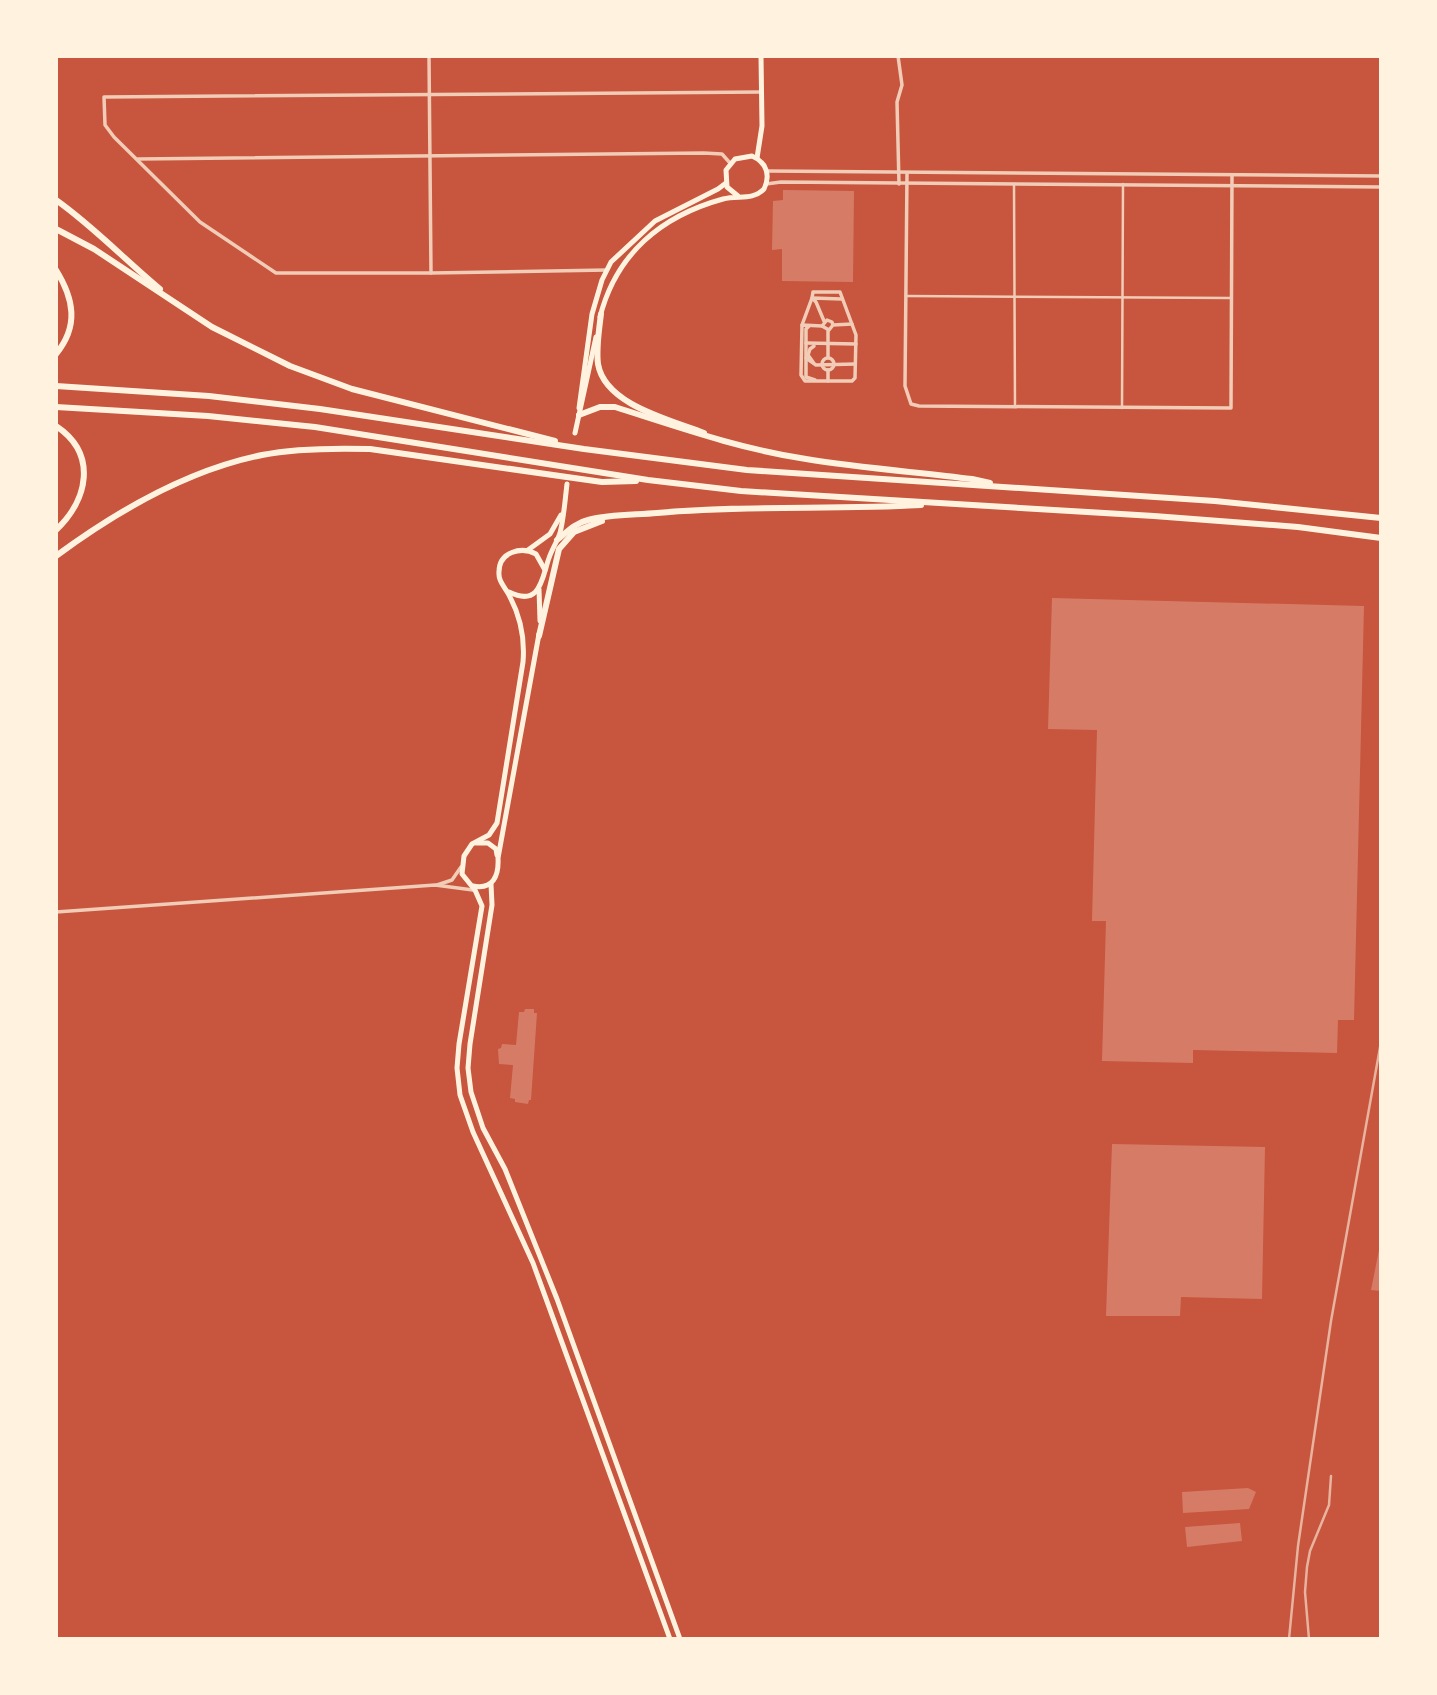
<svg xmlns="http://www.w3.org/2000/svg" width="1437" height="1695" font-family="Barlow,sans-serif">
	<rect width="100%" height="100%" fill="#c8553d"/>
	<g fill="#d67c66">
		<path d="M783 190 854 191 853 282 782 281V249L772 250 773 201 783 200Z"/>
		<path d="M1052 598 1364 606 1354 1020H1338L1337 1053 1193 1050V1063L1102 1061 1106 921H1092L1097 730 1048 729Z"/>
		<path d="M525 1009H534V1013H537L531 1100H529L528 1104 515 1102V1099L510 1098 513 1065 499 1064 498 1049 501 1048 502 1044 516 1045 519 1012H524Z"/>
		<path d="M1112 1144 1265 1147 1262 1299 1181 1297 1180 1316H1106Z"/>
		<path d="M1380 1245 1381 1291 1371 1290Z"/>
		<path d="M1248 1488 1256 1492 1249 1509 1183 1513 1182 1492Z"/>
		<path d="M1240 1523 1242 1541 1187 1547 1185 1527Z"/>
	</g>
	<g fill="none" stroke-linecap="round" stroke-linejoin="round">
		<g stroke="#f1ccb7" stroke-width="2.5">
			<path d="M1014 184 1015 407"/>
			<path d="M906 296 1231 298"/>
			<path d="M1122 408 1123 184"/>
		</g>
		<g stroke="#f1ccb7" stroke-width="3.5">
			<path d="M429 56 431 273"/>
			<path d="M898 56 902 85 897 102 899 184"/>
			<path d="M138 159 704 153 722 154 730 163"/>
			<path d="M767 171 1381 176"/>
			<path d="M907 174 905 386 911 404 919 406 1231 408 1232 175"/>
			<path d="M766 184 781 182 1381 187"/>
			<path d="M607 270 431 273H276L200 222 114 137 105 125 104 97 761 92"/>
			<path d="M824 321 816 302 812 298 813 292H840L856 335 855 378 852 381H828V370"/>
			<path d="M802 325 812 298 842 299"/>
			<path d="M833 325 832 322 827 320 822 326 829 330 833 325 852 324"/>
			<path d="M809 326 806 329V377L815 380"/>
			<path d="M822 326 802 325 801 375 805 381H828"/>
			<path d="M828 331V357"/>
			<path d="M806 343 856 344"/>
			<circle cx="828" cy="364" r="6"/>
			<path d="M806 358 816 365 855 364"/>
			<path d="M813 362 808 355 810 349 814 346"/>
			<path d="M437 885 452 880 461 867"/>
			<path d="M56 912 435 885 473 890"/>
		</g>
		<g stroke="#fff3e0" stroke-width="5">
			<path d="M757 158 762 126 761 56"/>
			<path d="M600 317C616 254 661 216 723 199 739 195 752 201 764 189 771 175 766 162 752 156L735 159 726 170 727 187 738 196"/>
			<path d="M579 408 592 314 602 280 611 262 655 221 718 189 726 183"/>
			<path d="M575 433 596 337"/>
			<path d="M528 550 550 534 561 515"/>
			<path d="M545 570 536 554C521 546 499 552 499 572 498 582 506 588 510 597 521 618 525 638 523 662L497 823 489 835 472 844 464 856 462 874 475 890 482 906 459 1044 457 1068 460 1095 473 1132 533 1263 670 1639"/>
			<path d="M539 589 540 621"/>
			<path d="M509 592C541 608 542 577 549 558 552 549 557 542 560 533 564 517 565 500 567 484"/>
			<path d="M476 843H488L496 849 497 855"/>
			<path d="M491 884 492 905 470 1044 468 1068 471 1092 483 1128 505 1169 557 1299 680 1639"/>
			<path d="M473 886C493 890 499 876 498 858L539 634"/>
		</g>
		<g stroke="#fff3e0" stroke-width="6">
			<path d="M56 200C93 226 125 260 160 289"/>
			<path d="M56 229 94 249 212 327 290 366 352 389 555 441"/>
			<path d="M56 270C74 299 79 326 56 354"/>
			<path d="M601 314C599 330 596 348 598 364 605 405 671 420 704 433"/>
			<path d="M56 386 209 396 320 409 584 449 747 470 1215 501 1381 518"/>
			<path d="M56 407 208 416 315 427 648 480 741 491 1154 516 1298 527 1381 538"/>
			<path d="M579 415 600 407H615C678 427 740 449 806 459 861 468 917 472 972 479L990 483"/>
			<path d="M56 426C98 454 88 500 56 530"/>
			<path d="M557 540C567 532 575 523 588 520 610 514 635 515 657 513 745 505 833 510 921 505"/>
			<path d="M56 556C117 511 187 470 262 455 297 448 334 448 370 449L602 482 636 481"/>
			<path d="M539 636 559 549 574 532 602 521"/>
		</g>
		<g stroke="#e9b49f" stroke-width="2.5">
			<path d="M1289 1639 1298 1546 1331 1321 1381 1042"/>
			<path d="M1309 1639 1305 1592 1307 1567 1310 1551 1329 1505 1331 1476"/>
		</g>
	</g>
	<rect width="1437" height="1695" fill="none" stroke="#fff3e0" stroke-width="116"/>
</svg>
